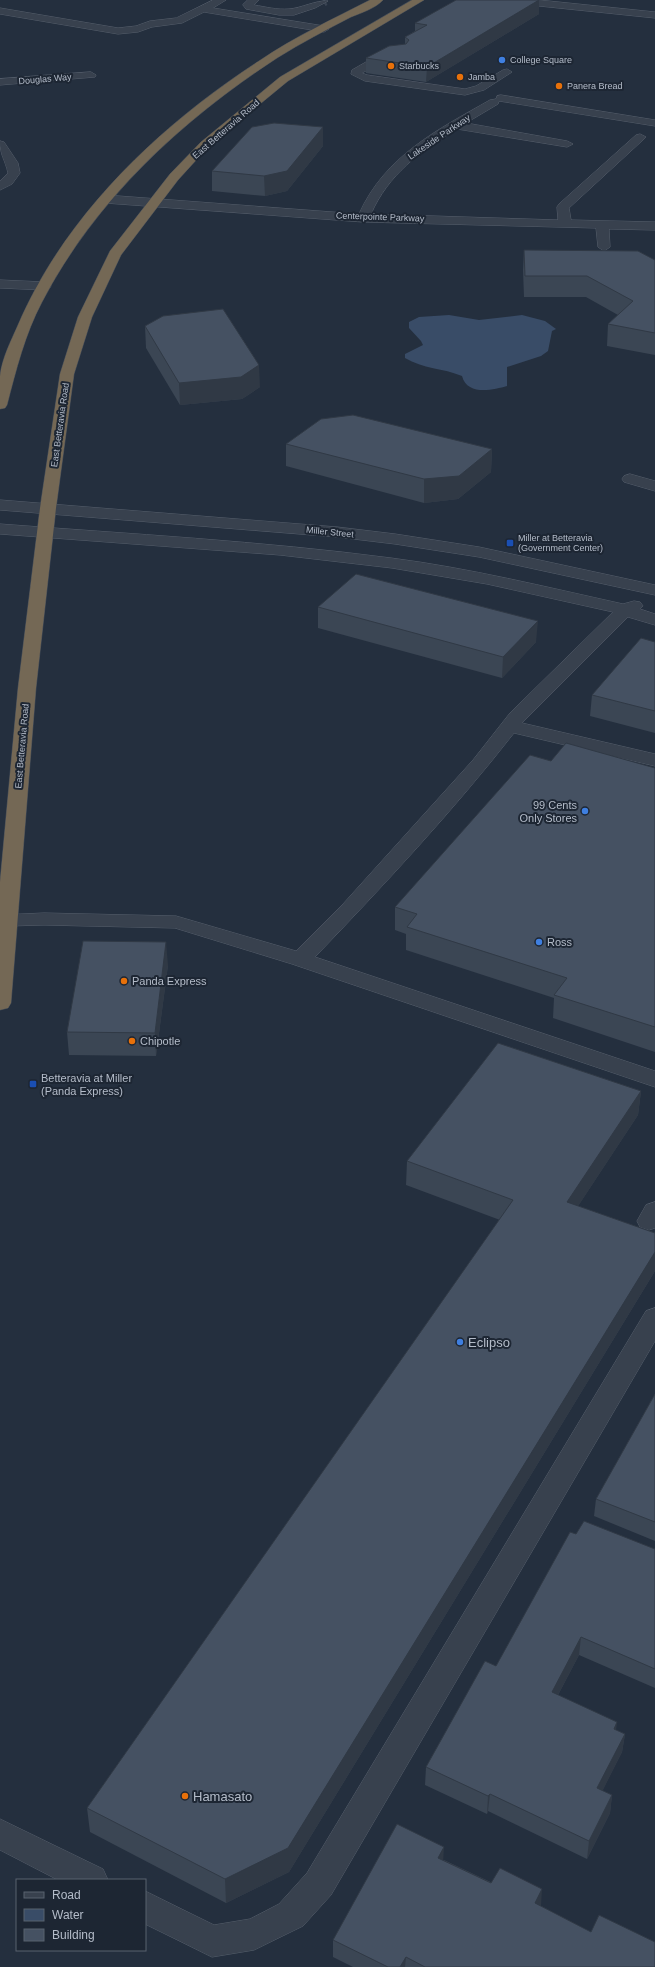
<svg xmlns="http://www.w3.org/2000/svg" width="655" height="1967" font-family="Helvetica,sans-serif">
	<rect width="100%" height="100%" fill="#242f3e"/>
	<path fill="#394c67" d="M449 315 479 320 522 315 545 321 556 329 552 331 548 351 541 356 507 367V386C493 390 467 396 462 376 443 368 423 369 405 358V354L423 345 421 341 409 328V322L419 317Z"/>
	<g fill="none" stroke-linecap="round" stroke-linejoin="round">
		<path stroke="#3a4453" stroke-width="11" stroke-dasharray="11 5.5" stroke-linecap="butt" d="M323 1 325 0"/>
		<defs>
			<g id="minor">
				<path d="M213 0H226L213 8 324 26 329 29 324 32 204 12 182 23 152 27 138 32 118 34 0 14V8L118 28 136 26 150 21 176 18Z"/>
				<path d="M248 0H259L254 5C266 7 277 10 289 9 302 8 316 0 328 1L315 8 294 15H279L246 9 243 5Z"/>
				<path d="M505 0H539L655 12V18L510 3Z"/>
				<path d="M393 52 397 53 398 55 397 57 387 59 362 73 367 75 465 89 476 86 503 70 507 69 512 72 484 90 465 95 365 81 351 74 352 70 380 54Z"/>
				<path d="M91 72 96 75 95 77 0 85V79Z"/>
				<path d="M501 95 655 120V126L499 101 498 104 466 123 567 141 573 144 567 147 457 129C420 151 388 175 371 214L558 220 557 207 559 204 636 135 640 134 646 137 644 139 569 208 571 220 655 222V230L609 229 610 247 604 251 598 247 596 228 363 222 105 203 99 199 105 195 359 214C385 156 437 130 490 100L496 99 497 96Z"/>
				<path d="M0 141 4 142 18 163 20 173 12 184 0 190V181L8 173C5 159 0 156 0 141Z"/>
				<path d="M0 280 44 282 49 283 51 286 49 289 44 290 0 288Z"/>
				<path d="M630 474 655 481V491L624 482 622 479 624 476Z"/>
				<path d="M0 500 337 527 395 534 479 547 655 585V595L479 557 395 544 337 537 0 510Z"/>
				<path d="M0 524C130 534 261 541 391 558 469 568 546 587 623 604L634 601 640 602 643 606 640 609 655 614V625L628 617 522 723 655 754V766L514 733C453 811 384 885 315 957L655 1071V1087L292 964 175 928 44 925 8 926 0 924V915L44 913 176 916 296 951 343 904 473 760 510 713 613 612 487 584 392 568 280 555 0 534Z"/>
				<path d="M655 1202V1228L649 1230 640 1227 637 1221 646 1205Z"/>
				<path d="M655 1308V1341L331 1895 303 1926 254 1950 212 1957 145 1924V1891L214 1925 250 1919 279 1904 307 1873 646 1311Z"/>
				<path d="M0 1819 103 1869 108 1880H58L0 1850Z"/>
			</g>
			<g id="highway">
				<path d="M370 0H383C376 8 361 13 351 17 326 30 301 43 277 58 182 120 95 200 42 302 25 334 16 370 7 405L5 408 0 409C0 399 0 387 0 376 2 358 11 341 18 325 65 215 160 125 259 61 294 37 333 19 370 0Z"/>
				<path d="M412 0H424L288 81 209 146 178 180 121 255 92 317 74 374 56 508 36 688 11 1003 8 1008 0 1010V882L18 688 40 508 60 374 78 317 110 251 170 174 201 142 280 77Z"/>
			</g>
		</defs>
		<use href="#minor" stroke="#565f6c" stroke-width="1"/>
		<use href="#highway" stroke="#434c59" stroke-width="1"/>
		<use href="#minor" fill="#38414e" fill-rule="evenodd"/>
		<use href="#highway" fill="#746855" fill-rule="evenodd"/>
	</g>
	<g fill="#3b4654">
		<path d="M539 0V14L426 82 366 73V58L405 44V37L415 31V23Z"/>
		<path d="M323 127V146L287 191 265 196 212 191V171Z"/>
		<path d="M524 250 655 260V355L607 346 608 324 618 315 586 297H524L523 270Z"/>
		<path d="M145 326 260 387 242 399 180 405 146 348Z"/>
		<path d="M286 444 492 449 491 472 458 499 424 503 286 466Z"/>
		<path d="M318 607 536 642 502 678 318 628Z"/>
		<path d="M655 642V733L590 716 592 695Z"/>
		<path d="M551 761 655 768V1052L553 1018 554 998 406 950V934L395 930V907Z"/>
		<path d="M168 965 156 1056 69 1055 67 1032Z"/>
		<path d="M641 1091 638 1115 578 1206 655 1233V1271L289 1872 226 1903 90 1832 87 1808 500 1220 406 1185 407 1161Z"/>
		<path d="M655 1394V1541L594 1516 596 1499Z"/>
		<path d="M576 1534 655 1549V1688L579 1655 558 1695 616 1730 625 1734 622 1752 602 1791 612 1795 610 1813 587 1859 488 1811 487 1814 425 1785 426 1767 496 1666Z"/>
		<path d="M444 1860 541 1906 655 1967H353L333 1957V1940Z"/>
	</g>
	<g fill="#303945">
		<path d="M539 0V14L426 82 427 67Z"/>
		<path d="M323 127V146L287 191 265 196 264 176Z"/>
		<path d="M259 365 260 387 242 399 180 405 179 383Z"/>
		<path d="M492 449 491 472 458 499 424 503V479Z"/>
		<path d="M538 621 536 642 502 678 503 657Z"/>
		<path d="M166 942 168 965 156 1056 155 1033Z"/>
		<path d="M641 1091 638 1115 565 1226 567 1202Z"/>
		<path d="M655 1252V1271L289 1872 226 1903 225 1879Z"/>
		<path d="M581 1637 579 1655 550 1710 552 1692Z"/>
		<path d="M617 1722 615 1740 614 1729Z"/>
		<path d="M625 1734 622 1752 595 1806 597 1788Z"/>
		<path d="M490 1794 488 1811 487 1814 488 1796Z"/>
		<path d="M612 1795 610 1813 587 1859 589 1841Z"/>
		<path d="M444 1847 443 1864 438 1858Z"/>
		<path d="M542 1889 541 1906 535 1903Z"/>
		<path d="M406 1957 405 1967H400Z"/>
	</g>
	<g fill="#455162" stroke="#303945">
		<path d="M456 0H539L427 67 366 58 389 46 406 44 409 40 405 37 427 25 415 23Z"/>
		<path d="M274 123 323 127 287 171 264 176 212 171 252 127Z"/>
		<path d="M524 250 638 251 655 260V333L608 324 633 301 587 276H525Z"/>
		<path d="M223 309 259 365 241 377 179 383 145 326 163 316Z"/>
		<path d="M353 415 492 449 459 476 424 479 286 444 321 419Z"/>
		<path d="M356 574 538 621 503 657 318 607Z"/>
		<path d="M641 638 655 642V711L592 695Z"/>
		<path d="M566 743 655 768V1027L554 995 567 978 407 927 417 914 395 907 530 755 551 761Z"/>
		<path d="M83 941 166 942 155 1033 67 1032Z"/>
		<path d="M498 1043 641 1091 567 1202 655 1233V1252L288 1848 225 1879 87 1808 513 1200 407 1161Z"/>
		<path d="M655 1394V1522L596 1499Z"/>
		<path d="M584 1521 655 1549V1669L581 1637 552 1692 617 1722 614 1729 625 1734 597 1788 612 1795 589 1841 490 1794 488 1796 426 1767 485 1661 496 1666 570 1532 576 1534Z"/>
		<path d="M397 1824 444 1847 438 1858 491 1883 500 1868 542 1889 535 1903 591 1932 599 1915 655 1942V1967H425L406 1957 400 1967H388L333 1940Z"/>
	</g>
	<g fill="#3f7fe0" stroke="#1d2633" stroke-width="1.5">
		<circle cx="502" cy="60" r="4"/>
		<circle cx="585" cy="811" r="4"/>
		<circle cx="539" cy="942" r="4"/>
		<circle cx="460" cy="1342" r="4"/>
	</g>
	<g fill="#e8710a" stroke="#1d2633" stroke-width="1.5">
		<circle cx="391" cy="66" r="4"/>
		<circle cx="460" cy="77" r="4"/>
		<circle cx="559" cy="86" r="4"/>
		<circle cx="124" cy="981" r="4"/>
		<circle cx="132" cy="1041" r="4"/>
		<circle cx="185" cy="1796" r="4"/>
	</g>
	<g fill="#1a4fb4" stroke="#1d2633" stroke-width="1.5">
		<rect x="506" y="539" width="8" height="8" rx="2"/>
		<rect x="29" y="1080" width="8" height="8" rx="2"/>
	</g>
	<g text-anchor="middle" stroke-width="4" stroke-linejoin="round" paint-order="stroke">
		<g font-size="9" fill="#b4bcc9" stroke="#1d2633" text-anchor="start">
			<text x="510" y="63">College Square</text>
			<text x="399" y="69">Starbucks</text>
			<text x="468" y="80">Jamba</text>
			<text x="567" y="89">Panera Bread</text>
			<text x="518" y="541">Miller at Betteravia<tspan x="518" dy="10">(Government Center)</tspan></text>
		</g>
		<g font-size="9" fill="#b4bcc9" stroke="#1d2633">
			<text transform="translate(45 79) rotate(-5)" y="3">Douglas Way</text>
			<text transform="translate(226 129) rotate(-41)" y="3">East Betteravia Road</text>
			<text transform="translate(439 137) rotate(-34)" y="3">Lakeside Parkway</text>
			<text transform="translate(380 217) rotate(2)" y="3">Centerpointe Parkway</text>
			<text transform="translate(60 425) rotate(-82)" y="3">East Betteravia Road</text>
			<text transform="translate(330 532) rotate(6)" y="3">Miller Street</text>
			<text transform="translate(22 746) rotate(-85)" y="3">East Betteravia Road</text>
		</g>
		<g font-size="11" fill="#b4bcc9" stroke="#1d2633" text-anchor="start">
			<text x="577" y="809" text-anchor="end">99 Cents<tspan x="577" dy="13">Only Stores</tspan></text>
			<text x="547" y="946">Ross</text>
			<text x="132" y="985">Panda Express</text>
			<text x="140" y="1045">Chipotle</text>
			<text x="41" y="1082">Betteravia at Miller<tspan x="41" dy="13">(Panda Express)</tspan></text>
		</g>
		<g font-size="13" fill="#b4bcc9" stroke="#1d2633" text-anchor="start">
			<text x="468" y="1347">Eclipso</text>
			<text x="193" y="1801">Hamasato</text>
		</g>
	</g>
	<rect x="16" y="1879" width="130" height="72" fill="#1d2633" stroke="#59626f"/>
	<rect x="24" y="1892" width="20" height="6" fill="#38414e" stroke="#59626f"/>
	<text x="52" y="1899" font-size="12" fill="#b4bcc9">Road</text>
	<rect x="24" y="1909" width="20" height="12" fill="#394c67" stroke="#59626f"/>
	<text x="52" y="1919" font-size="12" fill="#b4bcc9">Water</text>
	<rect x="24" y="1929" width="20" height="12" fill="#455162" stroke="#59626f"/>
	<text x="52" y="1939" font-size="12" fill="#b4bcc9">Building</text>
</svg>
